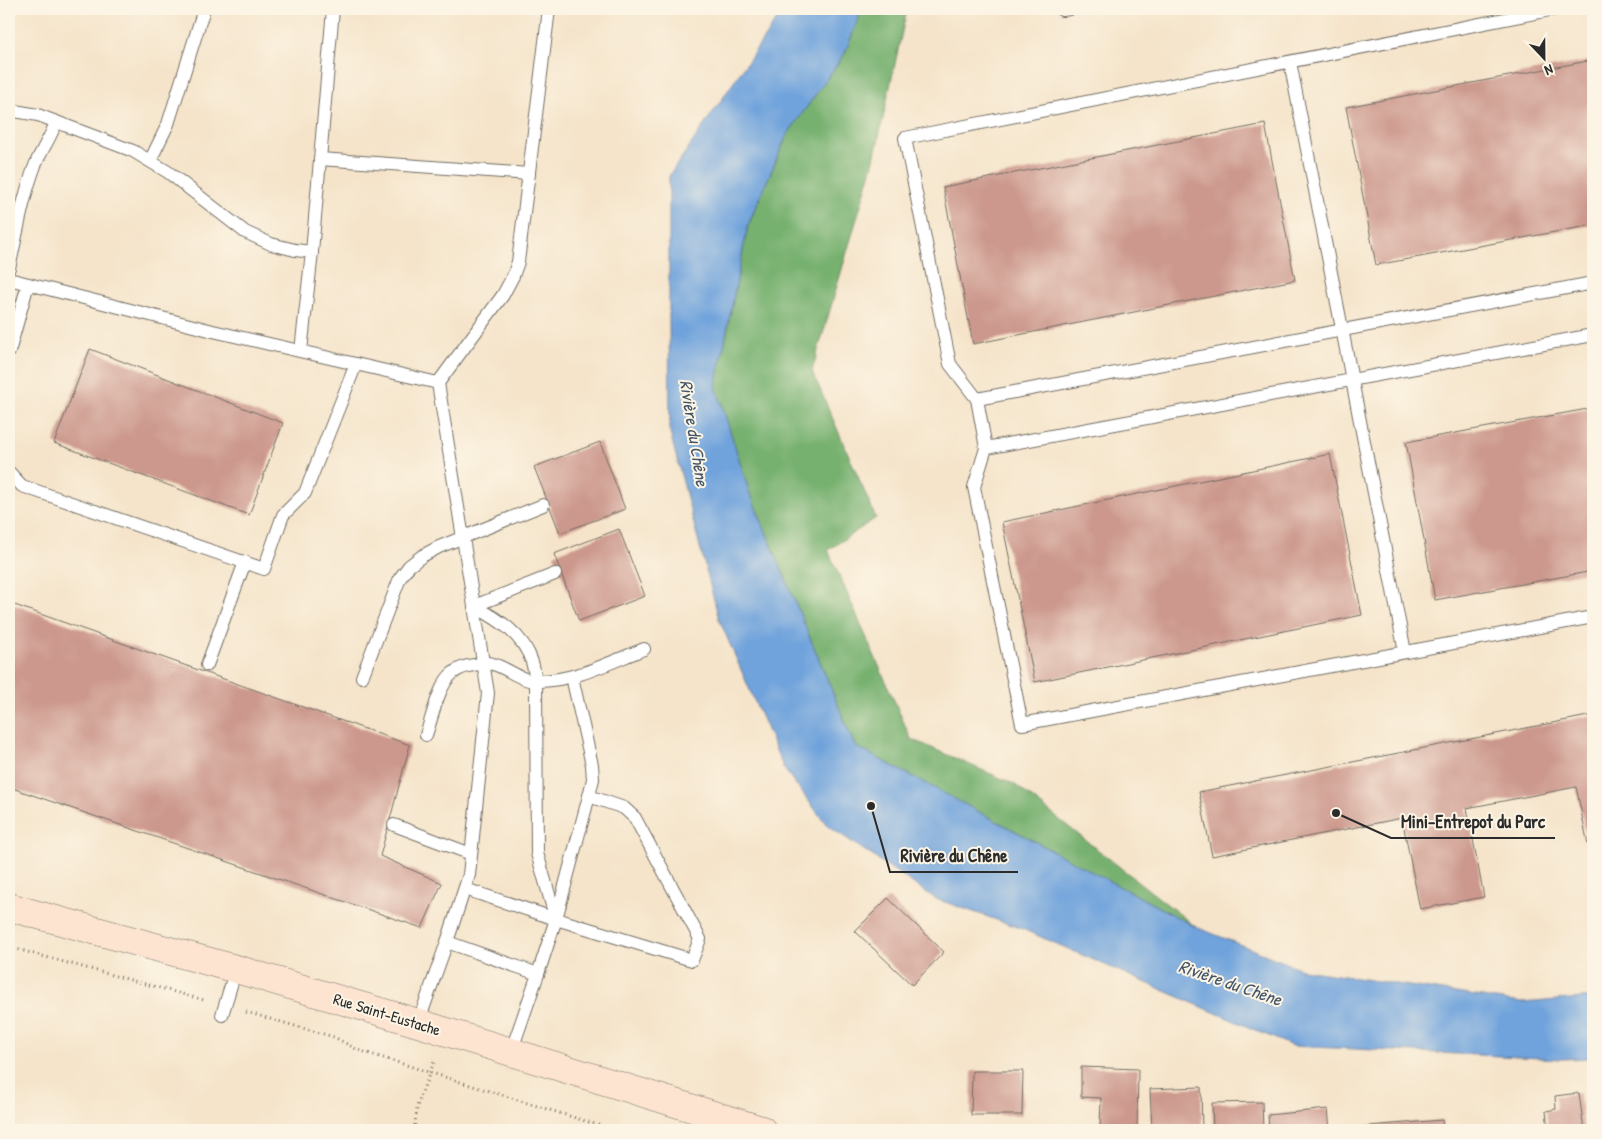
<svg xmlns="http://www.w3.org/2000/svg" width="1602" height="1139" font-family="'Patrick Hand',sans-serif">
	<rect width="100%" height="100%" fill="#fcf5e5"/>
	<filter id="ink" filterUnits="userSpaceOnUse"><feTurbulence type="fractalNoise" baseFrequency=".02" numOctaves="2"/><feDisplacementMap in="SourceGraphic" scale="10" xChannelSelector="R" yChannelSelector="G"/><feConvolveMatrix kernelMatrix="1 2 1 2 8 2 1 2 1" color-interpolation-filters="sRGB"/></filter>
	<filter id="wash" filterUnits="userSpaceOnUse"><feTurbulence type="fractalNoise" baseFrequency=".0096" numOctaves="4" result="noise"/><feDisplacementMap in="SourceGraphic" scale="20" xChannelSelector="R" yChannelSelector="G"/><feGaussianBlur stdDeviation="1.12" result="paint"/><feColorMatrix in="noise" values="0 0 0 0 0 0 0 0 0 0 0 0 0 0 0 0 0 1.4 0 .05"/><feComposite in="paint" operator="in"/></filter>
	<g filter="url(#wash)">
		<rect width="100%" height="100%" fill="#f5e4ca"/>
		<path fill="#77b170" stroke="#516e4e" d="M862 9H907L873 164 812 371 876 518 828 550 911 739 1014 784 1196 927 855 746 749 491 716 386 748 226 787 135 845 53Z"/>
		<path fill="#70a3dc" stroke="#4e6784" d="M784 9H862L845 53 787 135 748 225 716 386 749 491 855 746 1196 927 1304 970 1522 1003 1593 997V1058L1561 1059 1292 1046 1020 928 936 899 827 825 784 769 719 619 670 433 669 318V176Z"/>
		<g id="blocks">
			<g fill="#cc978c">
				<path d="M1593 60V225L1376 265 1346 107Z"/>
				<path d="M1265 124 1295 280 973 344 943 187Z"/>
				<path d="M90 349 283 423 249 515 54 443Z"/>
				<path d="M1593 408V571L1435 600 1406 442Z"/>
				<path d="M600 442 625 509 560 533 534 467Z"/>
				<path d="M1330 454 1362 615 1035 682 1002 522Z"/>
				<path d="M619 529 645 596 579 621 554 554Z"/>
				<path d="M9 603 410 745 380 856 442 883 422 928 9 787Z"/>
				<path d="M1593 715V869L1576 787 1467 808 1484 897 1420 909 1402 818 1212 856 1199 792Z"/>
				<path d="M888 898 944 952 912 985 855 931Z"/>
				<path d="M1081 1067 1138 1069 1137 1130H1100L1101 1098 1081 1097Z"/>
				<path d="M972 1071H1023L1022 1115H971Z"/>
				<path d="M1590 1083H1593V1101H1592Z"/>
				<path d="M1201 1087 1202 1130H1152L1150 1089Z"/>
				<path d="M1579 1093 1584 1130H1548L1546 1111 1556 1109 1555 1096Z"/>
				<path d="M1262 1102 1263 1130H1213L1212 1103Z"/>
				<path d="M1328 1109 1330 1130H1269L1268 1115Z"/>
				<path d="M1442 1120 1443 1130H1357L1356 1127Z"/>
			</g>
		</g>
	</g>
	<g filter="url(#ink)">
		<use href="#blocks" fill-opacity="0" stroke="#726c63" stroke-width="1"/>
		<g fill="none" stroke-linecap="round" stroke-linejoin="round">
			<defs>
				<g id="lane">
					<path d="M1061 9 1062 10 1069 9"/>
					<path d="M1290 62 1405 652"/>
					<path d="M9 110 38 115 133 151 168 172 245 232 271 244 295 250 312 252 301 351"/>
					<path d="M320 159 529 174"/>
					<path d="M150 161 168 124 204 9"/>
					<path d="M312 252 333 9"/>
					<path d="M9 268C17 233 23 196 36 163 42 149 51 137 56 122"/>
					<path d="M9 279 213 331 438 383 488 693 469 875 447 942"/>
					<path d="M1593 283 977 399 986 448 1593 335"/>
					<path d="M9 352 28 284"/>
					<path d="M438 383 503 295 513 276 518 262 549 9"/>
					<path d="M977 399 950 364 905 138 1555 9"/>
					<path d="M986 448 974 487 1022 724 1593 617"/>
					<path d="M9 472 22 486 264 569 283 515 305 493 356 364"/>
					<path d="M474 606C498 619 523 634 532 662 534 668 535 675 536 682L537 853 556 919"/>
					<path d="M474 606 555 574"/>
					<path d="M207 665 245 562"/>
					<path d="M362 677 400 578 409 566 422 556 439 547 543 505"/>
					<path d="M572 677 592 765 593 779 589 796"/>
					<path d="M426 735C432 718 439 683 453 673 459 668 466 666 474 665 482 663 488 662 496 665 510 670 523 682 538 681 575 681 610 662 644 649"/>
					<path d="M394 825 471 854"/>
					<path d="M465 889 556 919 692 960 700 939 635 818 624 808 589 796 556 919 538 974"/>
					<path d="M222 1015 236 969"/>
					<path d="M418 1023 447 942 538 974 511 1052"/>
				</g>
				<path id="secondary" d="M9 907 236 969 418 1023 762 1130"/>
			</defs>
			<use href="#lane" stroke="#726c63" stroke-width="14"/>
			<use href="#secondary" stroke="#726c63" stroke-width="29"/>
			<g stroke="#726c63" stroke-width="3" stroke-dasharray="1 4" stroke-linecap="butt">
				<path d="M9 947 204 1000"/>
				<path d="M246 1012 334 1037 358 1050 614 1130"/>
				<path d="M414 1130 418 1102 434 1062"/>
			</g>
			<use href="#lane" stroke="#fff" stroke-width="12"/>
			<use href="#secondary" stroke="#fde4d1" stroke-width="28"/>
		</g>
	</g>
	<g text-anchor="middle" stroke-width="4" stroke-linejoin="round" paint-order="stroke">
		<g font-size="16" fill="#2b2b2b" stroke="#fcf5e5">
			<text transform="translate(387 1014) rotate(17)" y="6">Rue Saint-Eustache</text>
		</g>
		<g font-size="18" font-style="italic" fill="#435569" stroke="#fcf5e5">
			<text transform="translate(694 433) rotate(81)" y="6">Rivière du Chêne</text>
			<text transform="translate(1230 983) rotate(19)" y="6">Rivière du Chêne</text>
		</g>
	</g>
	<path fill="none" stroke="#2b2b2b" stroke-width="2" d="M1336 813L1391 838H1555M871 806L890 872H1018"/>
	<g fill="#2b2b2b" stroke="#fcf5e5" stroke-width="2">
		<circle cx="1336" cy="813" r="5"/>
		<circle cx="871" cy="806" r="5"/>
	</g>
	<g font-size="18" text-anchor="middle" font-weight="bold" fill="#2b2b2b" stroke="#fcf5e5" stroke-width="4" stroke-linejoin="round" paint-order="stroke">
		<text x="1473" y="828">Mini-Entrepot du Parc</text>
		<text x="954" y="862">Rivière du Chêne</text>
	</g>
	<rect width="1602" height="1139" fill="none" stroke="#fcf5e5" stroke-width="30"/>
	<g transform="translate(1544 58) rotate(158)" stroke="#fcf5e5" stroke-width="4" paint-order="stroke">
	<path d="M0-4L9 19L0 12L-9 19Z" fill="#2b2b2b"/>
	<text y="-8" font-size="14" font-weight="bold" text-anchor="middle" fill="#2b2b2b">N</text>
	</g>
</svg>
